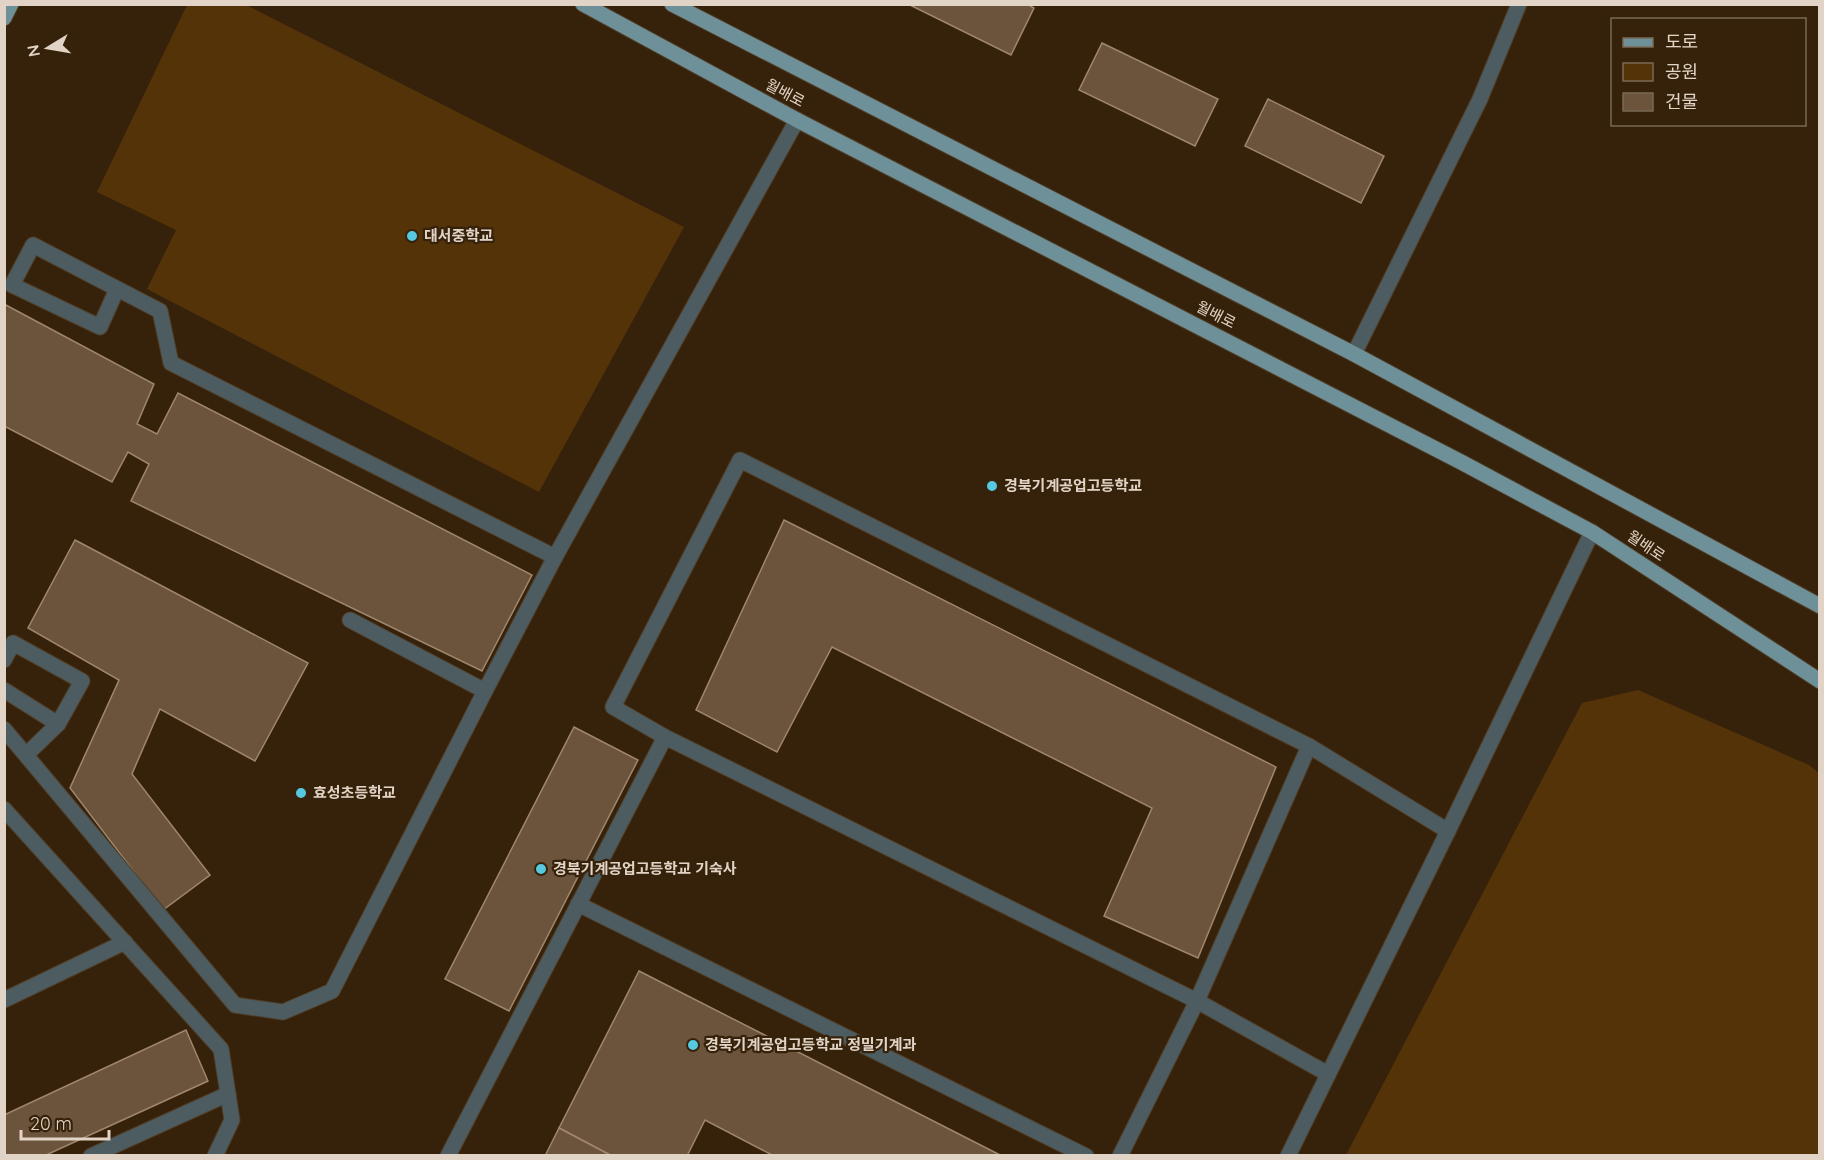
<svg xmlns="http://www.w3.org/2000/svg" width="1824" height="1160" font-family="Quicksand,'Noto Sans KR',sans-serif">
	<rect width="100%" height="100%" fill="#36220a"/>
	<g fill="#543309">
		<path d="M187 5H246L684 227 539 492 147 289 176 230 97 192Z"/>
		<path d="M1638 690 1809 765 1819 773V1155H1346L1582 703Z"/>
	</g>
	<g fill="#6c543c" stroke="#9f866d" stroke-width="1.5">
		<path d="M908 4H1027L1034 8 1011 55Z"/>
		<path d="M1102 43 1218 99 1195 146 1079 90Z"/>
		<path d="M1268 99 1384 156 1361 203 1245 146Z"/>
		<path d="M4 304 154 384 137 424 157 434 178 393 532 575 482 671 131 501 149 464 128 452 112 482 4 426Z"/>
		<path d="M784 520 1276 767 1198 958 1104 916 1152 808 832 647 777 752 696 710Z"/>
		<path d="M75 540 308 663 255 761 160 709 132 774 210 875 163 910 70 788 119 680 28 628Z"/>
		<path d="M574 727 638 760 509 1011 445 979Z"/>
		<path d="M639 971 1002 1156H774L705 1120 687 1156H612L559 1128Z"/>
		<path d="M186 1030 208 1081 44 1156H4V1115Z"/>
		<path d="M559 1128 612 1156H545Z"/>
	</g>
	<g fill="none" stroke-linecap="round" stroke-linejoin="round">
		<defs>
			<g id="minor">
				<path d="M117 289 100 327 12 285 33 245 160 311 171 363 555 557"/>
				<path d="M1354 354 1480 99 1519 4"/>
				<path d="M350 620 485 691 555 557 797 120"/>
				<path d="M4 660 13 643 82 681 58 724 27 754"/>
				<path d="M4 690 58 724"/>
				<path d="M4 729 235 1005 283 1012 332 991 485 691"/>
				<path d="M665 737 1197 1001 1309 746"/>
				<path d="M4 809 221 1049 232 1120 215 1156"/>
				<path d="M578 904 1086 1156"/>
				<path d="M4 1000 125 942"/>
				<path d="M91 1156 228 1094"/>
				<path d="M448 1156 665 737 613 707 740 460 1309 746 1448 831"/>
				<path d="M1120 1156 1197 1001 1328 1074"/>
				<path d="M1288 1156 1448 831 1592 532"/>
			</g>
			<g id="major">
				<path d="M583 4 797 120 1461 462 1592 532 1820 681"/>
				<path d="M672 4 1354 354 1820 606"/>
				<path d="M4 18 11 4"/>
			</g>
		</defs>
		<use href="#minor" stroke="#513e28" stroke-width="17"/>
		<use href="#major" stroke="#513e28" stroke-width="17"/>
		<use href="#minor" stroke="#4c5c60" stroke-width="15"/>
		<use href="#major" stroke="#6e9199" stroke-width="15"/>
	</g>
	<g fill="#56c9e0" stroke="#36220a" stroke-width="2">
		<circle cx="412" cy="236" r="6"/>
		<circle cx="992" cy="486" r="6"/>
		<circle cx="301" cy="793" r="6"/>
		<circle cx="541" cy="869" r="6"/>
		<circle cx="693" cy="1045" r="6"/>
	</g>
	<g text-anchor="middle" stroke-width="4.5" stroke-linejoin="round" paint-order="stroke">
		<g font-size="15" fill="#e1d3c5" stroke="#36220a">
			<text transform="translate(785 93) rotate(28)" y="5">월배로</text>
			<text transform="translate(1216 315) rotate(27)" y="5">월배로</text>
			<text transform="translate(1646 546) rotate(34)" y="5">월배로</text>
		</g>
		<g font-size="15" font-weight="bold" fill="#e1d3c5" stroke="#36220a" text-anchor="start">
			<text x="424" y="241">대서중학교</text>
			<text x="1004" y="491">경북기계공업고등학교</text>
			<text x="313" y="798">효성초등학교</text>
			<text x="553" y="874">경북기계공업고등학교 기숙사</text>
			<text x="705" y="1050">경북기계공업고등학교 정밀기계과</text>
		</g>
	</g>
	<rect width="1824" height="1160" fill="none" stroke="#e1d3c5" stroke-width="12"/>
	<rect x="1611" y="18" width="195" height="108" fill="#36220a" stroke="#7a6955" stroke-width="1.5"/>
	<rect x="1623" y="38" width="30" height="9" fill="#6e9199" stroke="#7a6955" stroke-width="1.5"/>
	<text x="1665" y="48" font-size="18" fill="#e1d3c5">도로</text>
	<rect x="1623" y="63" width="30" height="18" fill="#543309" stroke="#7a6955" stroke-width="1.5"/>
	<text x="1665" y="78" font-size="18" fill="#e1d3c5">공원</text>
	<rect x="1623" y="93" width="30" height="18" fill="#6c543c" stroke="#7a6955" stroke-width="1.5"/>
	<text x="1665" y="108" font-size="18" fill="#e1d3c5">건물</text>
	<g transform="translate(48 48) rotate(259)" stroke="#36220a" stroke-width="4.5" paint-order="stroke">
	<path d="M0-4.5L10 22L0 15L-10 22Z" fill="#e1d3c5"/>
	<text y="-9" font-size="16" font-weight="bold" text-anchor="middle" fill="#e1d3c5">N</text>
	</g>
	<path d="M21 1130v9h88v-9" fill="none" stroke="#e1d3c5" stroke-width="3"/>
	<text x="30" y="1130" font-size="18" fill="#e1d3c5" stroke="#36220a" stroke-width="4.5" paint-order="stroke">20 m</text>
</svg>
